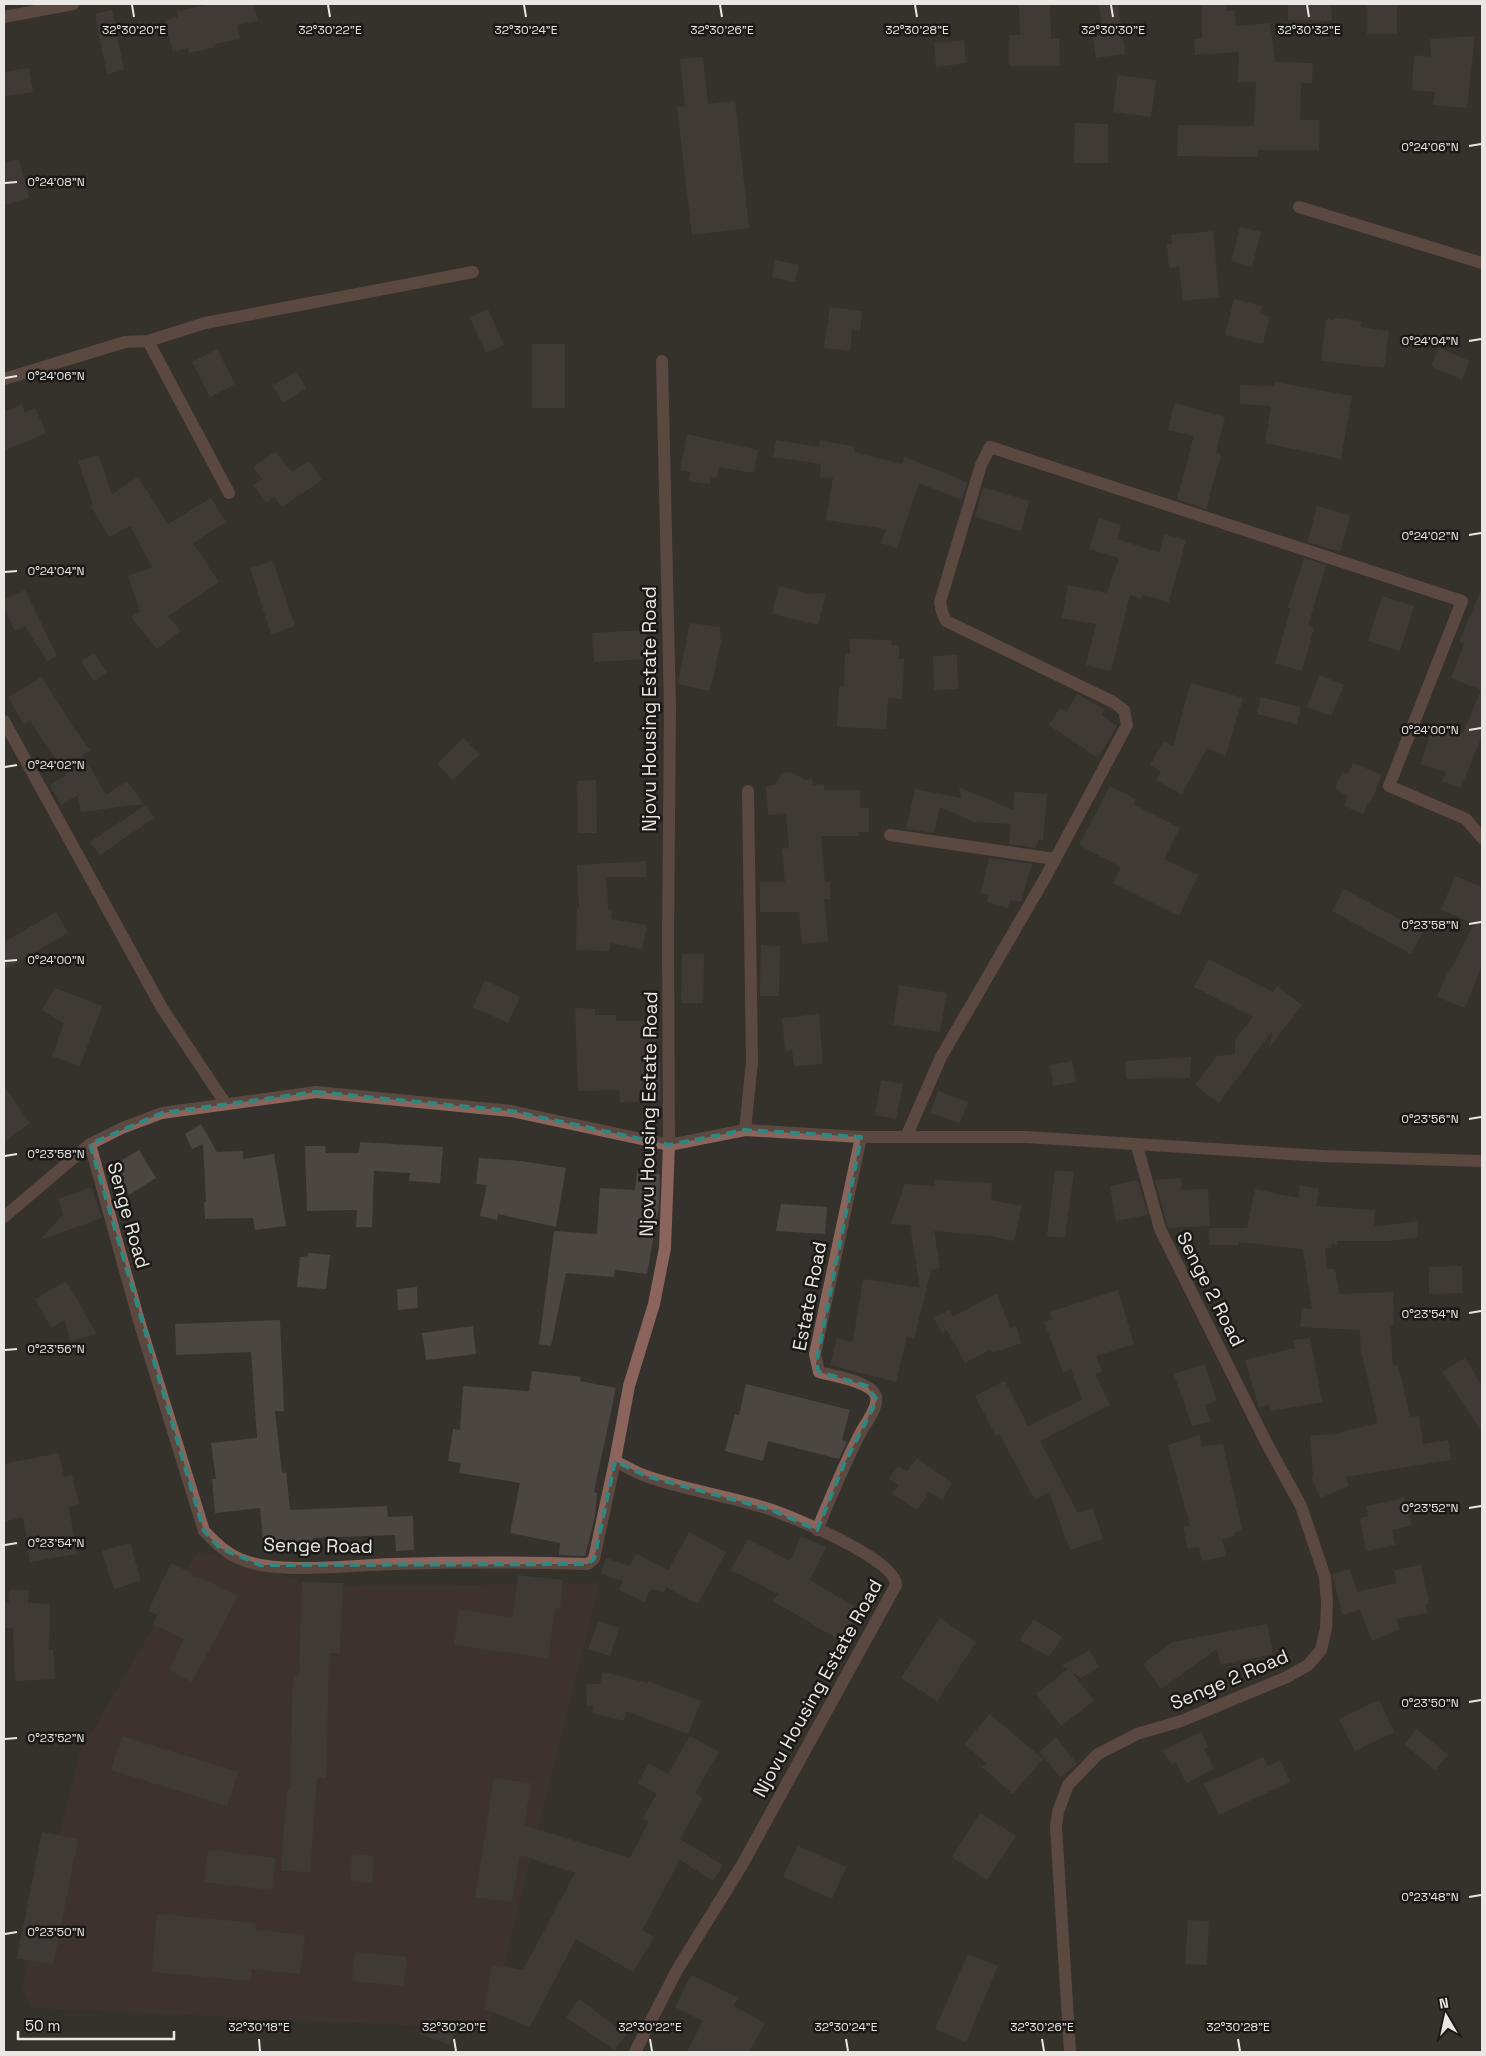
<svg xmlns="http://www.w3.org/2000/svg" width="1486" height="2056" font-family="'Space Grotesk',sans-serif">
	<rect width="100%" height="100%" fill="#35312c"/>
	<path fill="#483430" d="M198 1551 260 1566 314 1587 600 1583 488 2029 31 2008 22 1987 79 1754Z"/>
	<g fill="#4c4643">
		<path d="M210 4H254L258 21 237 25 240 39 214 44 215 47 189 53 188 48 173 52 165 20 178 17 177 11Z"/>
		<path d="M1019 4H1050L1051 39H1059L1060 66H1009V35H1020Z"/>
		<path d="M1099 4H1118L1125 54 1096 58 1092 32 1100 30 1099 26 1102 25Z"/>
		<path d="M1202 4H1227V11H1235L1236 26 1270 23 1275 62 1313 63 1312 83H1301L1300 120H1319V150H1258V157L1177 156 1178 125 1254 126 1256 82H1238L1239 52 1195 55 1194 39 1202 38Z"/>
		<path d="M1288 4H1331L1332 21 1288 20Z"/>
		<rect x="1367" y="4" width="30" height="30"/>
		<path d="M112 10 124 70 107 74 95 14Z"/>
		<path d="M1475 36 1467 108 1433 105 1435 92 1412 90 1414 55 1431 57 1430 39Z"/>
		<path d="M964 40 966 63 936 67 934 43Z"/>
		<path d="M703 57 708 104 735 101 749 228 692 235 677 107 685 106 680 59Z"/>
		<path d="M29 68 33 92 4 96V72Z"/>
		<path d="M1118 75 1156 80 1151 117 1113 112Z"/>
		<path d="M1075 123 1108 124V163H1074Z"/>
		<path d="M19 159 29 198 4 205V163Z"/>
		<path d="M1240 227 1261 232 1252 267 1231 261Z"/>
		<path d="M1213 231 1219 297 1183 301 1179 267 1169 268 1167 244H1172L1171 235Z"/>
		<path d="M775 260 799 265 795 282 772 277Z"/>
		<path d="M1234 299 1262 306 1260 314 1269 317 1263 344 1225 335Z"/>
		<path d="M830 307 862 311 860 331 852 330 850 351 824 348Z"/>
		<path d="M488 309 504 345 486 353 470 318Z"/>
		<path d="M1335 318 1361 321 1360 327 1389 331 1384 368 1321 361 1326 319 1334 320Z"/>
		<rect x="532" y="344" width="33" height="64"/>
		<path d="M1439 348 1470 361 1462 380 1431 366Z"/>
		<path d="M217 349 235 384 210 397 192 362Z"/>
		<path d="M296 372 306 388 283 403 273 386Z"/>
		<path d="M1275 382 1352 396 1341 459 1265 443 1271 406 1240 404V385L1274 386Z"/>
		<path d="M1175 403 1225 417 1216 452 1221 454 1206 509 1177 499 1194 436 1168 430Z"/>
		<path d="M22 404 25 413 35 408 46 433 4 451V412Z"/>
		<path d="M687 434 758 450 754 473 719 467 717 478 711 477 710 484 689 481 691 472 680 470Z"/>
		<path d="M776 440 819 447 820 440 855 447 854 452 902 464 905 457 967 482 962 500 919 483 897 548 881 543 886 529 826 520 833 478 820 477 821 464 773 457Z"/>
		<path d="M275 452 292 472 309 461 322 480 282 507 274 497 266 503 254 485 262 479 253 467Z"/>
		<path d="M99 455 112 494 138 477 168 524 211 498 226 522 193 543 219 582 168 616 180 631 157 649 131 617 140 611 128 576 152 567 130 526 109 537 91 506 93 505 78 461Z"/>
		<path d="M983 487 1029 501 1021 531 975 517Z"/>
		<path d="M1317 506 1350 515 1340 552 1308 542Z"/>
		<path d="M1099 518 1121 525 1117 539 1160 553 1164 534 1186 540 1169 602 1142 595 1141 599 1130 595 1111 671 1086 665 1096 624 1062 618 1068 585 1107 593 1119 558 1089 549Z"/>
		<path d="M1304 558 1326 565 1308 626 1314 628 1302 671 1275 663 1291 608 1288 607Z"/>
		<path d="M273 561 295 626 271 634 250 568Z"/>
		<path d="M779 586 810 594 826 593 818 625 772 614Z"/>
		<path d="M1482 588V736L1461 788 1442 781 1446 772 1420 764 1435 723 1463 733 1481 690 1451 678 1464 644 1459 642Z"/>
		<path d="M25 590 57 656 47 661 25 626 15 631 4 608V600Z"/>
		<path d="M1382 596 1414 606 1400 651 1368 641Z"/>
		<path d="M690 623 720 627 721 642 710 691 678 684Z"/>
		<path d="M646 630 648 659 594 662 592 633Z"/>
		<path d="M850 639 892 640 891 645H899V659H904L902 699 888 698 886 729 837 727 839 687 844 686 845 654H850Z"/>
		<path d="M94 653 107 672 94 681 81 662Z"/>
		<path d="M957 655 958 689 934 690 933 656Z"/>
		<path d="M1320 675 1344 685 1331 716 1307 707Z"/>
		<path d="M42 677 71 724 90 750 83 755 106 795 127 781 143 804 81 812 78 795 61 805 50 785 67 775 30 721 24 724 8 697Z"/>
		<path d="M1191 683 1243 698 1225 756 1207 748 1182 794 1156 780 1161 771 1150 765 1164 741 1173 746Z"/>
		<path d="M1077 694 1105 710 1102 715 1117 726 1098 758 1049 725 1060 708 1066 712Z"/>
		<path d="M1261 697 1301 707 1297 724 1257 714Z"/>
		<path d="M463 738 480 754 453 780 437 764Z"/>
		<path d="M1353 763 1382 775 1370 804 1368 803 1363 814 1344 806 1348 796 1335 789 1342 772 1348 774Z"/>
		<path d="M787 772 793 773 805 780 812 779 813 785 824 784V790H860V808H869V832H859V836H821L825 882H830V899H824L828 941 802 944 799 912H760V882H785L782 849 789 848 786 814 768 815 766 786 775 785 781 774Z"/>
		<path d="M596 780 597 833H578L577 781Z"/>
		<path d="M1110 786 1136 799 1133 804 1180 828 1164 859 1198 875 1179 916 1113 883 1121 867 1079 845Z"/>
		<path d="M959 787 1013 810 1014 792 1047 794 1043 840H1038L1036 848 1009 844 1011 824 974 822 940 807 934 833 906 829 915 789 961 798Z"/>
		<path d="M146 805 154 818 100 855 90 842Z"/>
		<path d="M989 858 1032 864 1021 902 1010 900 1008 908 987 902 989 895 981 892Z"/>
		<path d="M646 861V877H606L608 909H612L611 919 647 925 642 949 610 943V951L576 950 577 908H579L577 865Z"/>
		<path d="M1455 876 1482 887V964L1465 1008 1437 997 1450 967 1452 968 1474 923 1441 910Z"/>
		<path d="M1344 889 1423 932 1411 954 1332 911Z"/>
		<path d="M56 912 68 933 4 970V942Z"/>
		<path d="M761 945 780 946 779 996H760Z"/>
		<path d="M682 954H704L703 1003H681Z"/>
		<path d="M1209 959 1273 992 1277 986 1302 1005 1269 1048 1273 1030 1219 1103 1195 1085 1217 1056 1235 1054V1040L1253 1017 1194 987Z"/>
		<path d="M485 980 520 997 508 1023 473 1007Z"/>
		<path d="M899 985 947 993 940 1032 893 1025Z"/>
		<path d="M55 988 102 1006 80 1066 52 1056 64 1023 42 1010Z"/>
		<path d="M575 1008 595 1009V1015H616V1021H656V1062H660L661 1100 620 1103 619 1090 578 1091Z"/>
		<path d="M819 1014 823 1064 794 1066 792 1050 785 1051 782 1018Z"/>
		<path d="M1191 1057 1190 1078 1126 1079 1125 1061Z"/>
		<path d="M1072 1061 1076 1082 1053 1086 1050 1065Z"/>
		<path d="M881 1080 903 1084 896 1119 875 1115Z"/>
		<path d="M4 1086 30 1123 4 1142Z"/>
		<path d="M938 1091 968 1102 960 1123 930 1113Z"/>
		<path d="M201 1124 217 1152 243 1151V1159L274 1154 286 1226 255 1230 253 1218 205 1219 204 1202H206L203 1144 192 1149 185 1134Z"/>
		<path d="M360 1142 443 1147 440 1183 409 1181 410 1173 374 1171 372 1227H356L357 1210 307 1211 305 1146H325L326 1153H359Z"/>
		<path d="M139 1150 156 1178 129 1195 112 1166Z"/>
		<path d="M479 1158 521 1161 566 1168 556 1227 498 1214 497 1220 480 1216 487 1185 476 1184Z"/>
		<path d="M1055 1170 1074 1172 1065 1238 1047 1236Z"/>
		<path d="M637 1171 660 1174 659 1205 647 1274 615 1270 614 1277 566 1273 551 1346 539 1344 554 1231 597 1234 600 1188 635 1190Z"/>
		<path d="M1181 1178 1182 1190 1208 1189 1210 1226 1168 1228 1155 1180Z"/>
		<path d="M935 1180 992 1183 991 1200 1022 1206 1014 1241 991 1236 934 1231 940 1268 931 1270 914 1338 907 1336 896 1382 830 1365 837 1338 853 1342 863 1279 920 1288 910 1225 891 1224 905 1184 935 1186Z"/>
		<path d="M1133 1181H1138L1148 1215 1116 1221 1110 1186Z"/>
		<path d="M1300 1185 1319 1189 1316 1206 1375 1210 1374 1227 1417 1221 1418 1237 1389 1241H1337V1245L1331 1244 1332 1248H1325L1327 1269H1335L1339 1294 1393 1292 1394 1325H1390L1393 1366 1398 1365 1410 1417 1419 1416 1423 1444 1448 1440 1451 1460 1345 1477 1349 1486 1320 1498 1311 1476 1313 1475 1310 1436 1337 1433 1378 1423 1361 1350 1360 1330 1300 1327 1302 1308 1312 1309 1303 1249 1239 1242V1245H1209V1228H1247L1255 1189 1298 1198Z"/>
		<path d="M91 1187 102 1218 40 1240 63 1214 58 1199Z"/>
		<path d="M781 1204 827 1207 825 1234 776 1231Z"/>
		<path d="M308 1253 330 1255 326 1289 297 1287 300 1257 308 1256Z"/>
		<path d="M1462 1266 1463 1293 1429 1294V1267Z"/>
		<path d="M66 1281 97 1334 70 1341 65 1320 51 1328 35 1299Z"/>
		<path d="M417 1287 418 1308 398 1310 397 1289Z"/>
		<path d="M1118 1290 1134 1344 1096 1356 1102 1371 1095 1374 1110 1405 1040 1441 1078 1513 1093 1508 1103 1539 1070 1550 1049 1492 1035 1500 999 1434 996 1436 975 1396 1005 1381 1028 1426 1082 1400 1071 1369 1063 1372 1044 1322 1052 1319 1050 1312Z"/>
		<path d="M997 1293 1010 1328 1016 1326 1022 1343 992 1353 990 1350 965 1363 947 1330 942 1333 934 1318 950 1310 953 1317Z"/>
		<path d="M280 1320 284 1411H275L282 1473 286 1472 290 1510 387 1506 388 1517 413 1516 414 1550 396 1551 395 1535 313 1538 315 1549 272 1551 271 1540 263 1541 260 1508 215 1513 212 1479H216L211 1443 257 1438 251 1352 176 1355 175 1324Z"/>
		<path d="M473 1326 476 1354 426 1360 422 1333Z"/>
		<path d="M1310 1338 1322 1402 1271 1411 1269 1405 1259 1408 1245 1360 1295 1348 1293 1340Z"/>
		<path d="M1465 1358 1482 1386V1432L1442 1372Z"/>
		<path d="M1204 1364 1217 1400 1205 1405 1211 1422 1192 1426 1174 1374Z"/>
		<path d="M532 1371 581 1377 580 1381 616 1388 594 1492 597 1493 595 1516 585 1556 559 1555 560 1543 510 1533 520 1483 459 1473 461 1463 448 1461 453 1429 460 1430 463 1386 529 1391Z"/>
		<path d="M746 1384 850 1410 842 1440 847 1442 839 1459 768 1441 763 1461 725 1451 735 1414 739 1415Z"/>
		<path d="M1200 1435 1201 1446 1223 1444 1242 1530 1234 1533 1235 1536 1222 1539 1226 1556 1202 1561 1199 1547 1188 1549 1183 1527 1190 1526 1168 1445Z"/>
		<path d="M59 1453 64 1477 72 1475 79 1504 69 1507 77 1554 30 1562 23 1517 4 1522V1464Z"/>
		<path d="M917 1458 952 1483 942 1500 929 1492 917 1510 892 1494 898 1485 889 1479 898 1466 907 1471Z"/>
		<path d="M1404 1498 1412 1525 1392 1530 1395 1545 1366 1551 1360 1518 1368 1516 1366 1506Z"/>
		<path d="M689 1532 726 1552 698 1604 666 1587 664 1593 651 1589 644 1602 619 1590 623 1581 601 1574 606 1558 630 1566 636 1554 668 1570Z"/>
		<path d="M801 1536 826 1547 810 1580 860 1610 841 1641 773 1601 778 1594 731 1570 748 1539 790 1561Z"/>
		<path d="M130 1543 141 1581 114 1589 102 1551Z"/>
		<path d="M171 1563 193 1574 194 1577 201 1578 238 1596 192 1682 169 1670 184 1639 153 1624 158 1615 148 1611Z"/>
		<path d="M1421 1565 1429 1604 1426 1605 1427 1613 1396 1619 1400 1629 1372 1641 1360 1610 1342 1615 1332 1574 1350 1569 1357 1592 1397 1583 1394 1570Z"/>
		<path d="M518 1575 563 1580 560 1609 555 1608 548 1658 454 1645 459 1610 513 1618Z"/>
		<path d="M302 1582 343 1583 340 1653H329L326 1778 317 1777 310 1872 281 1871 287 1790H290L293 1676H299Z"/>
		<path d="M9 1590H29L28 1603 50 1604 49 1650 53 1649 55 1679 15 1681 13 1628H4V1602L9 1603Z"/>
		<path d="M940 1618 976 1642 937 1701 901 1678Z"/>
		<path d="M1034 1619 1062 1637 1049 1657 1020 1640Z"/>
		<path d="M598 1621 619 1628 610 1656 588 1649Z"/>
		<path d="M1267 1624 1273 1654 1220 1665 1217 1649 1161 1689 1143 1664 1173 1642Z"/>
		<path d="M1089 1650 1099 1667 1081 1678 1072 1672 1094 1701 1061 1726 1036 1694 1068 1669 1062 1666Z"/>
		<path d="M603 1672 648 1683V1681L701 1701 688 1734 626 1711 624 1721 592 1713 594 1705 587 1706 586 1684H600Z"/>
		<path d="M1379 1700 1394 1732 1355 1751 1339 1719Z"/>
		<path d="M990 1714 1043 1759 1013 1794 982 1767 986 1763 964 1744Z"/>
		<path d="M1417 1729 1448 1755 1435 1770 1404 1744Z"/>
		<path d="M1201 1732 1208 1747 1204 1749 1214 1769 1186 1783 1176 1762 1171 1765 1163 1750Z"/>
		<path d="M122 1736 238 1772 227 1806 111 1770Z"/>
		<path d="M690 1736 719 1752 695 1793 703 1798 680 1839 723 1865 713 1881 680 1860 642 1930 654 1937 633 1972 576 1939 530 2027 485 2009 492 1965 523 1970 575 1873 520 1855 512 1902 475 1897 494 1778 531 1783 524 1825 630 1858 649 1821 643 1818 657 1794 638 1783 649 1763 668 1774Z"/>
		<path d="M1056 1737 1077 1764 1060 1777 1040 1752Z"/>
		<path d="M1263 1757 1268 1766 1280 1760 1290 1782 1219 1815 1204 1784Z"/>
		<path d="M980 1813 1016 1836 987 1880 952 1857Z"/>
		<path d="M42 1832 78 1839 53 1965 17 1958Z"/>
		<path d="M798 1846 846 1867 832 1899 783 1877Z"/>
		<path d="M208 1850 276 1858 272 1890 204 1882Z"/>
		<path d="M352 1854 374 1856 372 1883 350 1881Z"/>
		<path d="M157 1914 256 1923 255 1930 305 1935 300 1974 252 1969 251 1981 152 1972Z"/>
		<path d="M1188 1920 1209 1921 1207 1965 1185 1964Z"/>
		<path d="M355 1952 407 1957 404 1986 352 1981Z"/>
		<path d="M968 1954 998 1966 966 2042 935 2029Z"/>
		<path d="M691 1975 738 1998 734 2006 765 2023 749 2052H687L703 2021 675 2007Z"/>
		<path d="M579 1999 627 2034 614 2050 566 2017Z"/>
		<path d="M427 2017 456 2029 450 2045 421 2034Z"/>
	</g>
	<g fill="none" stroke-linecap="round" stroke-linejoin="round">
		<g stroke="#8b645b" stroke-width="12">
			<path d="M4 17 73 4"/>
			<path d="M1299 207 1482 263"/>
			<path d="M148 341 229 493"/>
			<path d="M4 379 125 342 148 341 205 323 473 272"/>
			<path d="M4 721 162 1008 225 1103"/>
			<path d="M890 835 1055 859"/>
			<path d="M745 1130 752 1062 748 791"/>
			<path d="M906 1137 941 1057 1045 878 1127 725 1124 710 1113 702 946 621 942 612 940 602 981 465 990 447 1462 601 1389 786 1466 819 1482 838"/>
			<path d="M90 1144 139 1321 204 1531C215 1542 225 1553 240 1559 276 1575 353 1565 394 1564 459 1562 523 1562 588 1564L594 1559 615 1461"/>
			<path d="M4 1217 90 1144 122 1128 162 1113 316 1092 511 1111 669 1145 745 1130 861 1137H1026L1322 1156 1482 1161"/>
			<path d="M817 1530C831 1497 844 1464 861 1432 866 1423 881 1404 875 1394 868 1381 833 1376 819 1372L815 1354 861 1137"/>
			<path d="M635 2052 677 1970 742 1865 896 1585C897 1560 795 1518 772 1510 731 1496 687 1491 646 1476 636 1473 625 1466 615 1461L629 1386 654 1304 665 1248 669 1145 668 939 670 707 662 361"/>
			<path d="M1070 2052 1056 1826 1058 1812 1068 1785 1098 1754 1137 1734 1181 1721 1287 1677 1308 1665 1321 1650 1326 1628 1327 1603 1325 1577 1301 1506 1267 1444 1160 1229 1137 1146"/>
		</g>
	</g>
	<path d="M0 0H1486V2056H0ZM316 1092 511 1111 669 1145 745 1130 861 1137 816 1364 819 1372 867 1386 877 1400 844 1464 817 1530 772 1510 646 1476 615 1461 594 1559 588 1564 260 1565 220 1548 204 1531 90 1144 162 1113Z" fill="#35312c" fill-opacity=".55" fill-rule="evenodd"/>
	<path fill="none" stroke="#308780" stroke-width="4" stroke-dasharray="10 6" stroke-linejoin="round" d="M316 1092 511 1111 669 1145 745 1130 861 1137 816 1364 819 1372 867 1386 877 1400 844 1464 817 1530 772 1510 646 1476 615 1461 594 1559 588 1564 260 1565 220 1548 204 1531 90 1144 162 1113Z"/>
	<path fill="none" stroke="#e9e7e3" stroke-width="2" d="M132 5 134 17M328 5 330 17M524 5 526 17M720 5 722 17M915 5 917 17M1111 5 1113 17M1307 5 1309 17M1469 146 1481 144M5 183 17 182M1469 341 1481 339M5 378 17 376M1469 535 1481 533M5 572 17 571M1469 730 1481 728M5 767 17 765M1469 924 1481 922M5 961 17 960M1469 1119 1481 1117M5 1156 17 1154M1469 1313 1481 1311M5 1350 17 1349M1469 1508 1481 1506M5 1545 17 1543M1469 1702 1481 1700M5 1739 17 1738M1469 1897 1481 1895M5 1934 17 1932M259 2039 260 2051M454 2039 456 2051M650 2039 652 2051M846 2039 848 2051M1042 2039 1044 2051M1238 2039 1240 2051"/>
	<g text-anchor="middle" stroke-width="5" stroke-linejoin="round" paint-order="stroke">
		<g font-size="19" fill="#e9e7e3" stroke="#1b1917">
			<text transform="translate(649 709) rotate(-90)" y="7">Njovu Housing Estate Road</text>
			<text transform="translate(648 1114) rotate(-89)" y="7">Njovu Housing Estate Road</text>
			<text transform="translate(129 1215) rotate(74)" y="7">Senge Road</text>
			<text transform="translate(1211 1289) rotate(63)" y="7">Senge 2 Road</text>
			<text transform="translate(809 1296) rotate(-79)" y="7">Estate Road</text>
			<text transform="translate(318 1545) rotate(1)" y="7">Senge Road</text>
			<text transform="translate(1229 1679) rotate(-23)" y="7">Senge 2 Road</text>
			<text transform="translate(817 1688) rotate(-61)" y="7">Njovu Housing Estate Road</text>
		</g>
	</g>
	<g font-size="12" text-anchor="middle" fill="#e9e7e3" stroke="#1b1917" stroke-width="5" stroke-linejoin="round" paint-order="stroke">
		<text x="1309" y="34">32°30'32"E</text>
		<text x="134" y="34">32°30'20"E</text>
		<text x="330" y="34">32°30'22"E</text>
		<text x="526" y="34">32°30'24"E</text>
		<text x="722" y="34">32°30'26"E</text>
		<text x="917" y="34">32°30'28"E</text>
		<text x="1113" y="34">32°30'30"E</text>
		<text x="1430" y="151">0°24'06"N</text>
		<text x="56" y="186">0°24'08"N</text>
		<text x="1430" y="345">0°24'04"N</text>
		<text x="56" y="380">0°24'06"N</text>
		<text x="1430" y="540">0°24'02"N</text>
		<text x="56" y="575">0°24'04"N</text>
		<text x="1430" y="734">0°24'00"N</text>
		<text x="56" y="769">0°24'02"N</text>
		<text x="1430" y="929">0°23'58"N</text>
		<text x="56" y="964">0°24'00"N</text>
		<text x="1430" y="1123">0°23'56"N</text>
		<text x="56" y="1158">0°23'58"N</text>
		<text x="1430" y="1318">0°23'54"N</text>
		<text x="56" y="1353">0°23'56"N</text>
		<text x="1430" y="1512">0°23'52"N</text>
		<text x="56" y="1547">0°23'54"N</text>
		<text x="1430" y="1707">0°23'50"N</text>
		<text x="56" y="1742">0°23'52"N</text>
		<text x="1430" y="1901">0°23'48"N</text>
		<text x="56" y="1936">0°23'50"N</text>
		<text x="259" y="2031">32°30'18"E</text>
		<text x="454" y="2031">32°30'20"E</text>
		<text x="650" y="2031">32°30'22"E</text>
		<text x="846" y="2031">32°30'24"E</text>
		<text x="1042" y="2031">32°30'26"E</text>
		<text x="1238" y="2031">32°30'28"E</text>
	</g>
	<rect width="1486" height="2056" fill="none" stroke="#e9e7e3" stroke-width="10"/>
	<g transform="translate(1446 2016) rotate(351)" stroke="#1b1917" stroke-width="4" paint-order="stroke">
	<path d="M0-4L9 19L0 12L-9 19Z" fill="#e9e7e3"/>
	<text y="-8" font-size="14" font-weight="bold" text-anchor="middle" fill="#e9e7e3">N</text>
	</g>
	<path d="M18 2031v8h156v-8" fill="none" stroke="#e9e7e3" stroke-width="2.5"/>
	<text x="25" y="2031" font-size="15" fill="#e9e7e3" stroke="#1b1917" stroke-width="4" paint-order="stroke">50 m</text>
</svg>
